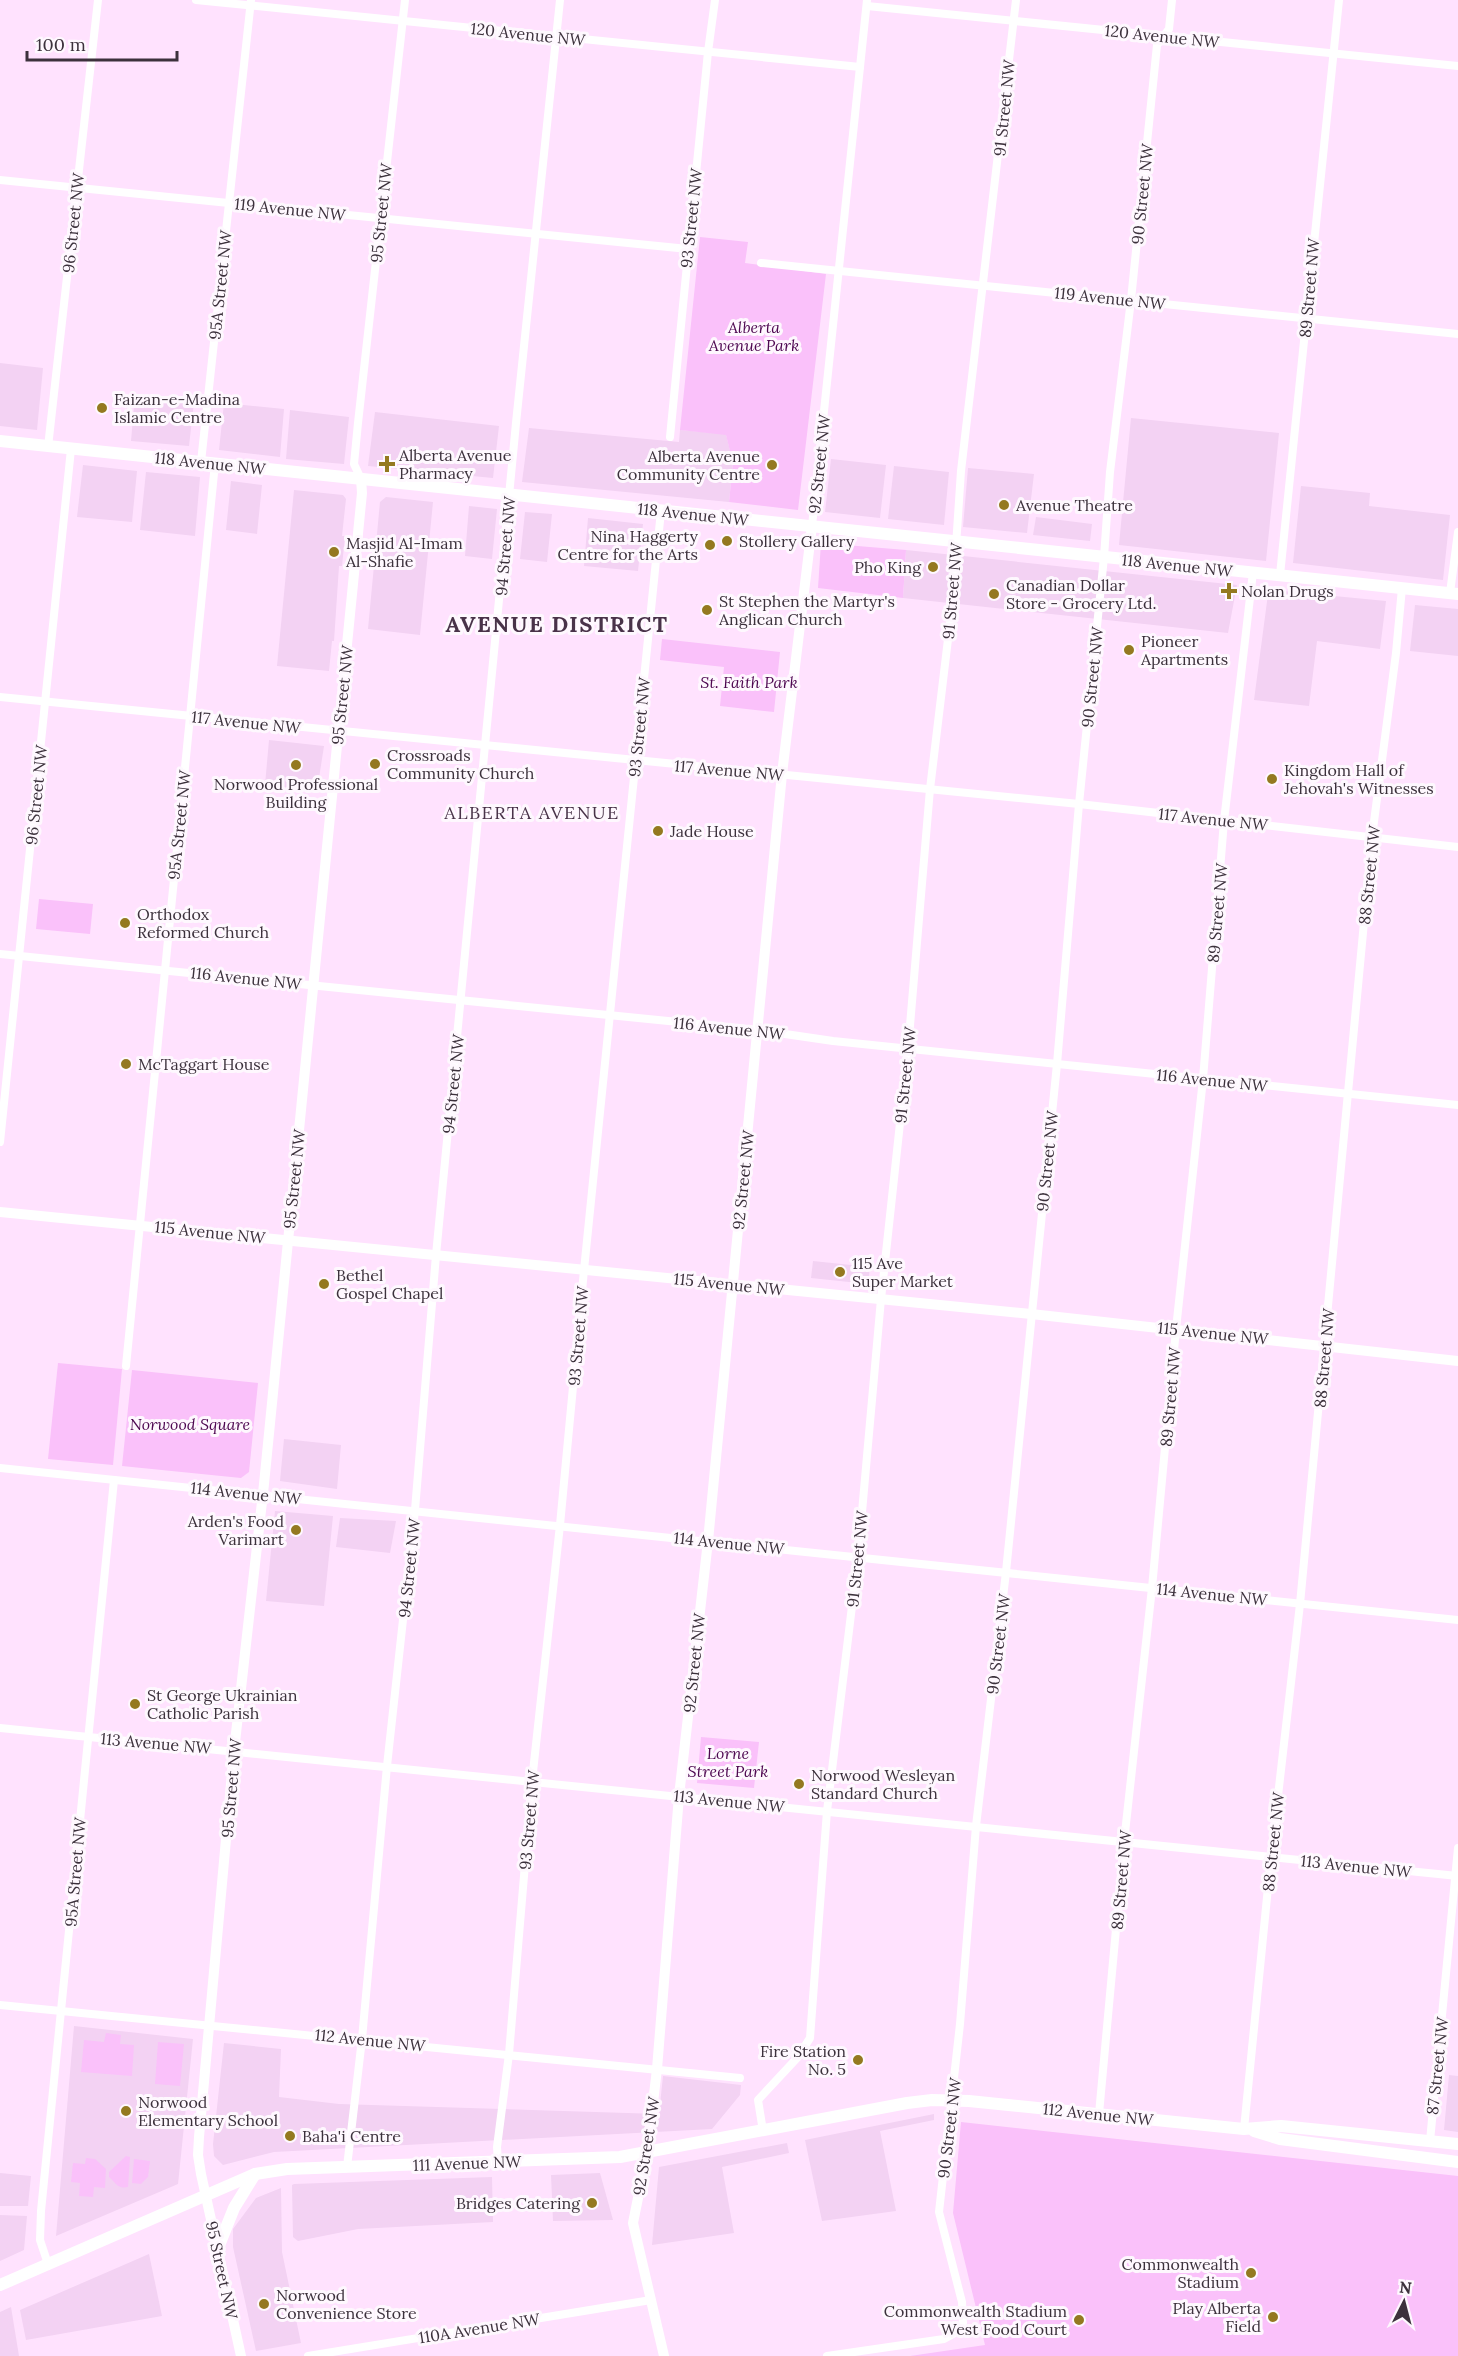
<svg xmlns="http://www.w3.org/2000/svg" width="1458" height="2356" font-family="Lora,serif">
	<rect width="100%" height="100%" fill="#ffe2fe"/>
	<g fill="#f3d2f3">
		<path d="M0 363 43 368 37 430 0 426Z"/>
		<path d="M135 395 194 402 189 446 131 441Z"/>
		<path d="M224 403 284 409 280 457 219 450Z"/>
		<path d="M290 410 349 417 344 464 286 459Z"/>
		<path d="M375 412 499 426 493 478 368 466Z"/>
		<path d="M1131 418 1279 433 1266 561 1119 545Z"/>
		<path d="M529 428 679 442 680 430 726 434 733 463 729 502 522 482Z"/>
		<path d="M831 459 886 465 880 518 825 512Z"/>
		<path d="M83 465 137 471 132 522 77 517Z"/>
		<path d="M894 466 949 472 944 525 888 519Z"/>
		<path d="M968 468 1034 474 1027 533 963 527Z"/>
		<path d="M146 472 200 477 195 536 140 530Z"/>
		<path d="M231 481 262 485 257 534 226 530Z"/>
		<path d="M1301 486 1370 493 1369 506 1450 515 1443 580 1293 563Z"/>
		<path d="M294 490 343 495 346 499 342 536H345L342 566H339L334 641H332L329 671 277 666Z"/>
		<path d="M386 497 433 502 420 635 368 629 380 502Z"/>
		<path d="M469 506 497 509 492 559 465 556Z"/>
		<path d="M525 512 552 514 547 562 520 559Z"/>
		<path d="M1036 517 1092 524 1090 541 1033 535Z"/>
		<path d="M588 518 643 524 638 571 584 566Z"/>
		<path d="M906 550 1237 585 1228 633 903 598Z"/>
		<path d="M1272 590 1386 601 1380 649 1317 641 1309 706 1254 700 1268 594Z"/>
		<path d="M1415 605 1458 609V656L1410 651Z"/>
		<path d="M269 740 324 746 317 791 265 785Z"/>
		<path d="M813 1261 870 1267 868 1284 811 1278Z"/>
		<path d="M284 1439 341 1445 337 1489 280 1481Z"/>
		<path d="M275 1511 333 1516 324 1606 266 1601Z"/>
		<path d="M340 1518 396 1521 390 1553 336 1547Z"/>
		<path d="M74 2026 193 2039 178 2184 56 2236Z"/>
		<path d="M224 2043 281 2049 279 2097 339 2104 659 2114 663 2076 741 2085 740 2095 712 2129 274 2152 223 2165 214 2156 213 2144Z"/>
		<path d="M1449 2075 1458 2076V2132L1444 2130Z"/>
		<path d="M934 2114V2120L880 2131 896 2211 822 2221 805 2140Z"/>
		<path d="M787 2143 789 2153 722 2167 734 2233 652 2245 659 2167Z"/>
		<path d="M0 2173 31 2176 28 2206H0Z"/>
		<path d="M600 2173 613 2220 553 2221 551 2175Z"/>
		<path d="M492 2177 493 2222 358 2229 298 2241 293 2237 292 2185 294 2184Z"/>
		<path d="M281 2188 282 2252 301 2343 256 2351 233 2247V2229L256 2198Z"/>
		<path d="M0 2215 27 2216 24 2250 0 2261Z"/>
		<path d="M149 2254 162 2316 26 2340 20 2310Z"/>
		<path d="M11 2307 19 2356H0V2312Z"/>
	</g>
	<g fill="#fac1fa">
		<path d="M700 237 748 242 745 263 826 274 798 510 729 502 733 463 726 435 680 430Z"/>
		<path d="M821 543 906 550 903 598 818 588Z"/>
		<path d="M662 639 780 652 774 712 720 706 724 667 660 660Z"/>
		<path d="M39 899 93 904 90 934 36 929Z"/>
		<path d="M58 1363 122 1369 113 1465 48 1459Z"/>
		<path d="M132 1370 258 1383 249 1472 241 1478 122 1466Z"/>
		<path d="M701 1737 759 1742 754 1788 697 1783Z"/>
		<path d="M106 2033 121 2035 120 2044 134 2045 132 2076 81 2072 84 2040 104 2042Z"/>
		<path d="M158 2042 184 2044 180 2086 155 2084Z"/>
		<path d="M961 2122 1458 2176V2356H910L985 2345 953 2213Z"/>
		<path d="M126 2156 130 2157 128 2187C117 2189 116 2183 109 2177V2172Z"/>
		<path d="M86 2158 95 2159 106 2169 105 2188 94 2187 93 2197 79 2196 80 2183 71 2182 73 2163 85 2164Z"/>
		<path d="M134 2159 150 2161 148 2177 141 2184 132 2183Z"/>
	</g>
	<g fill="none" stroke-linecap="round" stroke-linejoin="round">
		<g stroke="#fff" stroke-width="8">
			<path d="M196 0 860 67"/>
			<path d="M867 6 1458 66"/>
			<path d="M0 180 688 249"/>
			<path d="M761 263 1458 334"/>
			<path d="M670 437 708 52 715 0"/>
			<path d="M48 447 98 0"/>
			<path d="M201 462 251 0"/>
			<path d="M361 479 354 464 358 423 405 0"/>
			<path d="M812 526 867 0"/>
			<path d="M1280 575 1339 0"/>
			<path d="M1450 593 1458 532"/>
			<path d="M0 697 1079 804 1458 847"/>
			<path d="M0 954 758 1030 833 1041 1458 1105"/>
			<path d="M0 1142 71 449"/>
			<path d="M126 1366 215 463"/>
			<path d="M0 1468 1458 1620"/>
			<path d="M0 1728 1458 1876"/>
			<path d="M0 2005 740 2078"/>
			<path d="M1099 2114 1124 1842 1152 1588 1176 1329 1203 1079 1224 821 1253 572"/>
			<path d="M1244 2129 1271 1857 1300 1604 1372 837 1396 653 1402 588"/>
			<path d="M763 2131 758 2100 798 2057 810 2038 827 1811 858 1557 881 1299 908 1049 930 789 952 606 961 471 1016 0"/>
			<path d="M1430 2141 1458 1848"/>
			<path d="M498 2162 497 2147 509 2054 532 1781 560 1525 584 1270 661 511"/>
			<path d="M347 2167 362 2039 387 1766 415 1510 436 1255 516 423 560 0"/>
			<path d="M48 2264 40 2240 41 2211 114 1480"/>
			<path d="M308 2356 651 2300"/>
			<path d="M827 2356 944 2339 953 2334 963 2323 962 2302 939 2212 960 2024 976 1826 1006 1572 1057 1064 1079 804 1104 557 1110 472 1131 300 1157 45 1169 29 1172 0"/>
		</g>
		<g stroke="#fff" stroke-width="10">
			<path d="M0 1212 1031 1314 1458 1361"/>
			<path d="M241 2356 201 2174 198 2155 199 2137 234 1751 264 1484 362 493 361 479"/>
			<path d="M664 2356 633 2223 647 2153 657 2069 679 1796 708 1541 782 774 812 526"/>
		</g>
		<g stroke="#fff" stroke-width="12">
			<path d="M0 441 1458 594"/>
			<path d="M1254 2131 1280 2139 1458 2162"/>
			<path d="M218 2248 234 2208 255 2174"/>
			<path d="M0 2285 255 2174 287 2169 620 2157 907 2103 932 2100 969 2101 1244 2129 1281 2126 1458 2144"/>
		</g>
	</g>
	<g fill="#947920" stroke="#fef8fe" stroke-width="2">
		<circle cx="102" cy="408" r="6"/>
		<path d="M384 455h6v6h6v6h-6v6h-6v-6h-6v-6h6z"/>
		<circle cx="772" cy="465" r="6"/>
		<circle cx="1004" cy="505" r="6"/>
		<circle cx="727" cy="541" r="6"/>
		<circle cx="710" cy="545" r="6"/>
		<circle cx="334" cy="552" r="6"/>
		<circle cx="933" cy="567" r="6"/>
		<path d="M1226 582h6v6h6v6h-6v6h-6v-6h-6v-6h6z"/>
		<circle cx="994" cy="594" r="6"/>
		<circle cx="707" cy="610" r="6"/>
		<circle cx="1129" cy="650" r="6"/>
		<circle cx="375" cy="764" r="6"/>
		<circle cx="296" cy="765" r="6"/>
		<circle cx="1272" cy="779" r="6"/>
		<circle cx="658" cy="831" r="6"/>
		<circle cx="125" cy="923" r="6"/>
		<circle cx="126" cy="1064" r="6"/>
		<circle cx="840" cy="1272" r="6"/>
		<circle cx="324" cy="1284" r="6"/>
		<circle cx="296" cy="1530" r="6"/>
		<circle cx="135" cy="1704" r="6"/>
		<circle cx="799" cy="1784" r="6"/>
		<circle cx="858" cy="2060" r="6"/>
		<circle cx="126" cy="2111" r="6"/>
		<circle cx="290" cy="2136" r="6"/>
		<circle cx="592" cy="2203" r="6"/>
		<circle cx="1251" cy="2273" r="6"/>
		<circle cx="264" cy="2304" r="6"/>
		<circle cx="1273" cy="2317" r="6"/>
		<circle cx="1079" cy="2320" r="6"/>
	</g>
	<g text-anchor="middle" stroke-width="6" stroke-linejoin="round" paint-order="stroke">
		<g font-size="16" fill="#3c313c" stroke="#fef8fe">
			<text transform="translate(528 34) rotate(6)" y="6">120 Avenue NW</text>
			<text transform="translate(1162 36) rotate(6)" y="6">120 Avenue NW</text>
			<text transform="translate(1004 108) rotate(-84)" y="6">91 Street NW</text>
			<text transform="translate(1142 194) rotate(-84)" y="6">90 Street NW</text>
			<text transform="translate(290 209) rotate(6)" y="6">119 Avenue NW</text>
			<text transform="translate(381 213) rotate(-84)" y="6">95 Street NW</text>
			<text transform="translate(691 218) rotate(-84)" y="6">93 Street NW</text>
			<text transform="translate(73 223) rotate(-84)" y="6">96 Street NW</text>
			<text transform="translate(220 285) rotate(-84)" y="6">95A Street NW</text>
			<text transform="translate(1309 288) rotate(-85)" y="6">89 Street NW</text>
			<text transform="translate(1110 298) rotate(6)" y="6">119 Avenue NW</text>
			<text transform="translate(210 463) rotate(6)" y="6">118 Avenue NW</text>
			<text transform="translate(819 464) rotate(-84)" y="6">92 Street NW</text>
			<text transform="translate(693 514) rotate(6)" y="6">118 Avenue NW</text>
			<text transform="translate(505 546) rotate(-85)" y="6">94 Street NW</text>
			<text transform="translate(1177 565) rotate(6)" y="6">118 Avenue NW</text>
			<text transform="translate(952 591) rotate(-85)" y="6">91 Street NW</text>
			<text transform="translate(1092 677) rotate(-84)" y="6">90 Street NW</text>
			<text transform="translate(342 695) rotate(-84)" y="6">95 Street NW</text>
			<text transform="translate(246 722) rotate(6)" y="6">117 Avenue NW</text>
			<text transform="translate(639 727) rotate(-84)" y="6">93 Street NW</text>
			<text transform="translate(729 770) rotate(5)" y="6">117 Avenue NW</text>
			<text transform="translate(36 795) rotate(-84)" y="6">96 Street NW</text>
			<text transform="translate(1213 819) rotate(6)" y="6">117 Avenue NW</text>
			<text transform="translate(179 825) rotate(-84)" y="6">95A Street NW</text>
			<text transform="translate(1369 875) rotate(-84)" y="6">88 Street NW</text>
			<text transform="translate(1217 913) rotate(-85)" y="6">89 Street NW</text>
			<text transform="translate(246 978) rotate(6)" y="6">116 Avenue NW</text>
			<text transform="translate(729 1028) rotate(6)" y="6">116 Avenue NW</text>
			<text transform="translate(905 1075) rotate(-84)" y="6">91 Street NW</text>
			<text transform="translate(1212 1080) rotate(6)" y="6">116 Avenue NW</text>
			<text transform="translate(453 1084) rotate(-84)" y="6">94 Street NW</text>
			<text transform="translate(1047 1161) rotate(-84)" y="6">90 Street NW</text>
			<text transform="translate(294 1179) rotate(-84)" y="6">95 Street NW</text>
			<text transform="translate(743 1180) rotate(-84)" y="6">92 Street NW</text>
			<text transform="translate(210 1232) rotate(6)" y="6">115 Avenue NW</text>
			<text transform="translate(729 1284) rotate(6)" y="6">115 Avenue NW</text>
			<text transform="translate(1213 1333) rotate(6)" y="6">115 Avenue NW</text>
			<text transform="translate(578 1336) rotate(-85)" y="6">93 Street NW</text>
			<text transform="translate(1324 1358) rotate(-85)" y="6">88 Street NW</text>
			<text transform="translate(1170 1397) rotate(-85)" y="6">89 Street NW</text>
			<text transform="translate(246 1493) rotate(6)" y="6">114 Avenue NW</text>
			<text transform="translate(729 1543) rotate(6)" y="6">114 Avenue NW</text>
			<text transform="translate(857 1559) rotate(-84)" y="6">91 Street NW</text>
			<text transform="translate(409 1568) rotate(-84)" y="6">94 Street NW</text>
			<text transform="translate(1212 1594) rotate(6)" y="6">114 Avenue NW</text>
			<text transform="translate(998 1644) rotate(-83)" y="6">90 Street NW</text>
			<text transform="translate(694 1663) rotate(-84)" y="6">92 Street NW</text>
			<text transform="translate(156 1743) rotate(5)" y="6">113 Avenue NW</text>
			<text transform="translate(231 1788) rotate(-85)" y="6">95 Street NW</text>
			<text transform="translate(729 1801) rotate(6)" y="6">113 Avenue NW</text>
			<text transform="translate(529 1820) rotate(-85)" y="6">93 Street NW</text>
			<text transform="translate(1273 1842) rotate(-84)" y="6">88 Street NW</text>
			<text transform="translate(1356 1866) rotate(6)" y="6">113 Avenue NW</text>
			<text transform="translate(75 1872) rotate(-85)" y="6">95A Street NW</text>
			<text transform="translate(1121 1880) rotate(-85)" y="6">89 Street NW</text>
			<text transform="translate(370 2040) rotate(6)" y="6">112 Avenue NW</text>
			<text transform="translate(1437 2066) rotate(-84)" y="6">87 Street NW</text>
			<text transform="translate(1098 2114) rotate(6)" y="6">112 Avenue NW</text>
			<text transform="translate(949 2128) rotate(-83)" y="6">90 Street NW</text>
			<text transform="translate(646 2146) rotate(-81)" y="6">92 Street NW</text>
			<text transform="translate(467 2163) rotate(-2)" y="6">111 Avenue NW</text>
			<text transform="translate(222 2270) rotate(78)" y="6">95 Street NW</text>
			<text transform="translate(479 2328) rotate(-9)" y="6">110A Avenue NW</text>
		</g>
		<g font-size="16" font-style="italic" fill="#4d0650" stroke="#fef8fe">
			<text x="754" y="333">Alberta<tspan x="754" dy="18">Avenue Park</tspan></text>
			<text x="749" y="688">St. Faith Park</text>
			<text x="190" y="1430">Norwood Square</text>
			<text x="728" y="1759">Lorne<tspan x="728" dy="18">Street Park</tspan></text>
		</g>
		<g font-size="16" fill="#3c313c" stroke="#fef8fe" text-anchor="start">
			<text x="114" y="405">Faizan-e-Madina<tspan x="114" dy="18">Islamic Centre</tspan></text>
			<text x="399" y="461">Alberta Avenue<tspan x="399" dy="18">Pharmacy</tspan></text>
			<text x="760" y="462" text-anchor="end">Alberta Avenue<tspan x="760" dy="18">Community Centre</tspan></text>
			<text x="1016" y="511">Avenue Theatre</text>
			<text x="698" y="542" text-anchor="end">Nina Haggerty<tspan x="698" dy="18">Centre for the Arts</tspan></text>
			<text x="739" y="547">Stollery Gallery</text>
			<text x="346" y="549">Masjid Al-Imam<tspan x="346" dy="18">Al-Shafie</tspan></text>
			<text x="921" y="573" text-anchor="end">Pho King</text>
			<text x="1006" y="591">Canadian Dollar<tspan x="1006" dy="18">Store - Grocery Ltd.</tspan></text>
			<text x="1241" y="597">Nolan Drugs</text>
			<text x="719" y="607">St Stephen the Martyr's<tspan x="719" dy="18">Anglican Church</tspan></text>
			<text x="1141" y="647">Pioneer<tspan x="1141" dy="18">Apartments</tspan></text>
			<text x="387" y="761">Crossroads<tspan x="387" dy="18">Community Church</tspan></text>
			<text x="1284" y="776">Kingdom Hall of<tspan x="1284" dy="18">Jehovah's Witnesses</tspan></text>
			<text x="296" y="790" text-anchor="middle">Norwood Professional<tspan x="296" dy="18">Building</tspan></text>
			<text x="670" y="837">Jade House</text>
			<text x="137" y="920">Orthodox<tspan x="137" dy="18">Reformed Church</tspan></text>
			<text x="138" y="1070">McTaggart House</text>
			<text x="852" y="1269">115 Ave<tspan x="852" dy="18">Super Market</tspan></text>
			<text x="336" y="1281">Bethel<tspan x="336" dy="18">Gospel Chapel</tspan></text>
			<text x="284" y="1527" text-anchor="end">Arden's Food<tspan x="284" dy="18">Varimart</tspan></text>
			<text x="147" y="1701">St George Ukrainian<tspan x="147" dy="18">Catholic Parish</tspan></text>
			<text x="811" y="1781">Norwood Wesleyan<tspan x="811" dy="18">Standard Church</tspan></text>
			<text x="846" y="2057" text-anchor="end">Fire Station<tspan x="846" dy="18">No. 5</tspan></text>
			<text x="138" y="2108">Norwood<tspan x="138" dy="18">Elementary School</tspan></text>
			<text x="302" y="2142">Baha'i Centre</text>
			<text x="580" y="2209" text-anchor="end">Bridges Catering</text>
			<text x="1239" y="2270" text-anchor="end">Commonwealth<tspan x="1239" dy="18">Stadium</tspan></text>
			<text x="276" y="2301">Norwood<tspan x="276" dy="18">Convenience Store</tspan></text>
			<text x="1261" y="2314" text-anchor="end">Play Alberta<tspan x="1261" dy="18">Field</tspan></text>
			<text x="1067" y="2317" text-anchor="end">Commonwealth Stadium<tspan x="1067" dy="18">West Food Court</tspan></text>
		</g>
		<g font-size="18" letter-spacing="1.5" fill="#493249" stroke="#fef8fe">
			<text x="532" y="819">ALBERTA AVENUE</text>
		</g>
		<g font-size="22" font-weight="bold" letter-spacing="1.5" fill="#493249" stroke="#fef8fe">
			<text x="557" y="632">AVENUE DISTRICT</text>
		</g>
	</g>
	<g transform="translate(1404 2302) rotate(6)" stroke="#fef8fe" stroke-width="4.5" paint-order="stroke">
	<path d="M0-4.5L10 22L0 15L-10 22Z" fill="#3c313c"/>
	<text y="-9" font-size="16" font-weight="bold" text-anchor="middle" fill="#3c313c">N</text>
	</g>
	<path d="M27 51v9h150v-9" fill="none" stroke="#3c313c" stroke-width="3"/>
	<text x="36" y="51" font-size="18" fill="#3c313c" stroke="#fef8fe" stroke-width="4.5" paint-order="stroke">100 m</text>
</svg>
